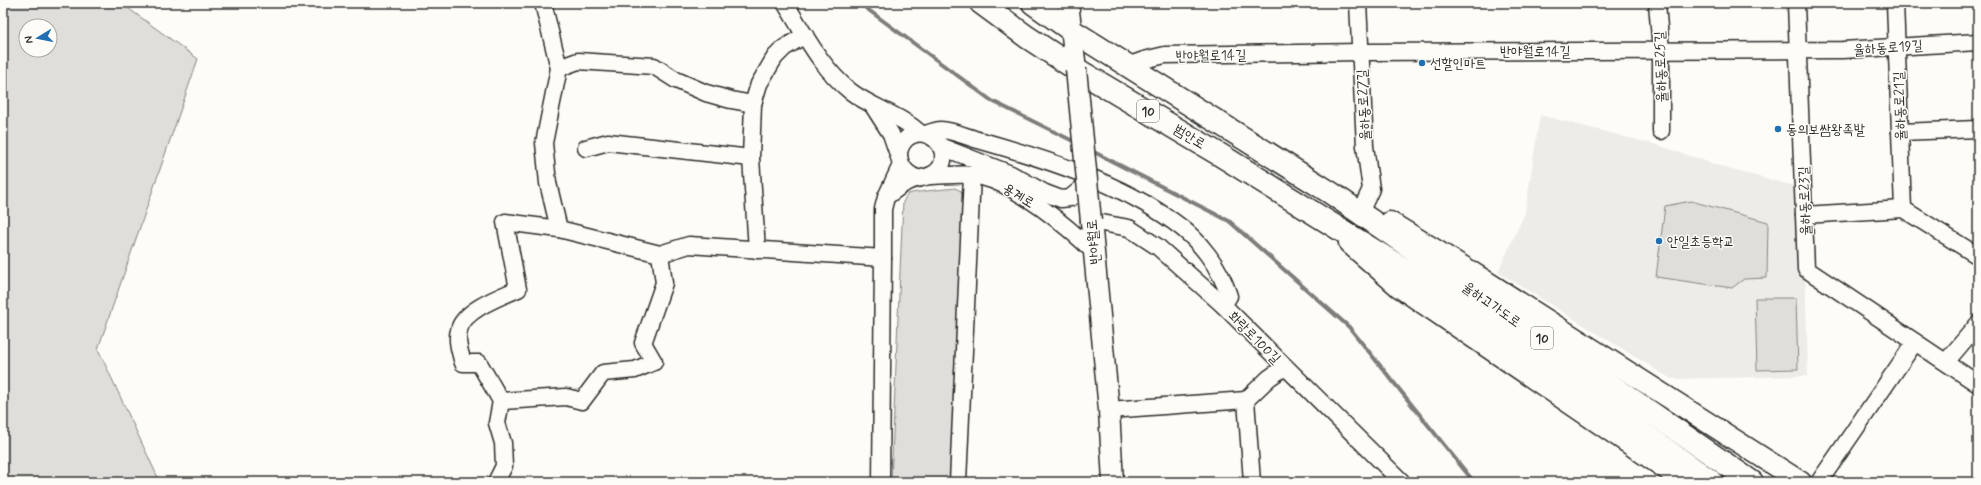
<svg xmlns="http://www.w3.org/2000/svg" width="1981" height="485" font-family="Mynerve,'Poor Story',sans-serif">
	<rect width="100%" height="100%" fill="#fdfcf7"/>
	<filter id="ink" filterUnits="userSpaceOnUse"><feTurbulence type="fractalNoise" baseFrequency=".025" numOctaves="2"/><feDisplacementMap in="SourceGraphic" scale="8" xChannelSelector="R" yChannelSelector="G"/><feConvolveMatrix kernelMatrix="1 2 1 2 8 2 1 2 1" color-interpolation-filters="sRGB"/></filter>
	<g filter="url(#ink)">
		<path fill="#edece8" d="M1540 115 1657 145 1732 170 1803 188 1808 376 1671 379 1498 272 1525 213Z"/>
		<g fill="#dfdeda" stroke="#858482" fill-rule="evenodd">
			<path d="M3 3H121L198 59 98 349 160 482H3ZM26 26H50V50H26Z"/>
			<path d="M955 188 961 191 964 197 950 482H891L903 202C904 200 906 196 908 194 912 192 948 189 955 188Z"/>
			<path d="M1691 201 1768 222 1767 278 1744 279 1732 288 1656 277 1665 206Z"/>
			<path d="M1755 298H1796L1798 369 1757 370Z"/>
		</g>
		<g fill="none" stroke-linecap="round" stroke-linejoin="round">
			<g stroke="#7e7d7b" stroke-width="4">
				<path d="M859 3 992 101 1077 143"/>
				<path d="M1090 150 1229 221 1349 327 1474 482"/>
			</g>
			<defs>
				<g id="minor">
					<path d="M543 3 559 68 578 61 654 66 676 80 706 93 731 100 753 104"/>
					<path d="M785 3C804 33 821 68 850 91 872 108 899 114 920 133"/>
					<path d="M1358 3 1365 146 1371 189 1363 206"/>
					<path d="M1657 3 1661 51V131"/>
					<path d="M1796 3 1806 269 1978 384"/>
					<path d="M1895 3 1903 209"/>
					<path d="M1130 65 1144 60 1165 55 1361 52 1843 50 1978 42"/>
					<path d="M559 68 544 143 548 183 559 229"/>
					<path d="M873 106 891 134 899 157"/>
					<path d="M1900 132 1978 129"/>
					<path d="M926 134C931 132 936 130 941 130 953 130 969 138 982 141 1046 159 1120 183 1174 222 1200 240 1220 267 1229 296L1223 305"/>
					<path d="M942 147 1011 174 1045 193 1061 199 1070 198 1087 184"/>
					<path d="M586 148 608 142 751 158"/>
					<path d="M930 176C946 176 966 172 982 177 1019 186 1067 226 1094 252"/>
					<path d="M887 196C894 191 900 186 907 182 918 177 932 179 940 168 953 147 925 122 906 139 892 153 901 172 917 178"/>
					<path d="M1804 215 1903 209 1978 256"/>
					<path d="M1091 221 1129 228 1158 247 1223 305 1402 482"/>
					<path d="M757 250 751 158 753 104 759 84 775 57 784 48 805 35"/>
					<path d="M1946 362 1978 324"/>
					<path d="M1246 400 1252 482"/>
					<path d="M501 401 566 397 582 401 603 373 635 370 654 362 643 343 664 283 660 254"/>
					<path d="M1109 410 1246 400 1269 378 1285 367"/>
					<path d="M496 482 504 466 503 443 497 423 501 401 479 363H463C460 352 456 341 459 330 463 310 502 296 518 289L505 222 559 229 660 254 689 245 883 258V209L886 197 901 165"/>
					<path d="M881 482 883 258"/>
					<path d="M958 482 972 175"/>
					<path d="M1819 482 1915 342"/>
				</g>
				<g id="major">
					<path d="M1068 3 1076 69"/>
					<path d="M1091 221 1109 410 1113 482"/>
					<path d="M1390 222 1464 267 1801 482"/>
					<path d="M1349 243 1399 287 1685 482"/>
				</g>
				<g id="highway">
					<path d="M981 3 1027 37 1076 69 1222 156 1455 301 1712 482"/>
					<path d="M1033 3 1071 30 1331 193 1752 482"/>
				</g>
			</defs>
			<use href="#minor" stroke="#2b2b2b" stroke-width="19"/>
			<use href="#major" stroke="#2b2b2b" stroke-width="23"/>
			<use href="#highway" stroke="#2b2b2b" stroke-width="25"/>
			<use href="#minor" stroke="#fdfcf7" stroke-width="16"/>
			<use href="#major" stroke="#fdfcf7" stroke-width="20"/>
			<use href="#highway" stroke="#fdfcf7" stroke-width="22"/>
			<defs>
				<path id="major-bridge" d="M1076 69 1091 221"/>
			</defs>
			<use href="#major-bridge" stroke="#2b2b2b" stroke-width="23" stroke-linecap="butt"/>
			<use href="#major-bridge" stroke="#fdfcf7" stroke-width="20"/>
		</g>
	</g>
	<g fill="#1f6fb2" stroke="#fdfcf7" stroke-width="1.5">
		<circle cx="1422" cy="63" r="4"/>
		<circle cx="1778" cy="129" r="4"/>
		<circle cx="1659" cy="241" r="4"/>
	</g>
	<g text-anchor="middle" stroke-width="3" stroke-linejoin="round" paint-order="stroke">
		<g fill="#fdfcf7" stroke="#6a6a68" stroke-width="1">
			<rect x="1137" y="100" width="22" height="22" rx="3"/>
			<rect x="1531" y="327" width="22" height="22" rx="3"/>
		</g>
		<g font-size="13" font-weight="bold" fill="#2b2b2b">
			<text x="1148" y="116">10</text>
			<text x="1542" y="343">10</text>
		</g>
		<g font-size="14" fill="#2b2b2b" stroke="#fdfcf7">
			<text transform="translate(1888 47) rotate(-4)" y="5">율하동로19길</text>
			<text x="1535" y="56">반야월로14길</text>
			<text transform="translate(1211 55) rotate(-1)" y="5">반야월로14길</text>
			<text transform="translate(1660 67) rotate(-92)" y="5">율하동로25길</text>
			<text transform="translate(1363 105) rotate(-93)" y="5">율하동로27길</text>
			<text transform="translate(1899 106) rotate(-92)" y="5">율하동로21길</text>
			<text transform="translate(1190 136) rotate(31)" y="5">범안로</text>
			<text transform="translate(1019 195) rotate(31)" y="5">용계로</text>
			<text transform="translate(1804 201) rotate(-92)" y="5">율하동로23길</text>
			<text transform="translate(1093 242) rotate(-95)" y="5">반야월로</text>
			<text transform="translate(1492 304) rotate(35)" y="5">율하고가도로</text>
			<text transform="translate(1255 337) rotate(45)" y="5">화랑로100길</text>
		</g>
		<g font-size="14" fill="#2b2b2b" stroke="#fdfcf7" text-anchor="start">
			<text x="1430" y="68">선할인마트</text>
			<text x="1786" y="134">동의보쌈왕족발</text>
			<text x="1667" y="246">안일초등학교</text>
		</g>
	</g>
	<rect width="1981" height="485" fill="none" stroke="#fdfcf7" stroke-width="16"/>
	<rect x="8" y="8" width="1965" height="469" fill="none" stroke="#2b2b2b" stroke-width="1.5" filter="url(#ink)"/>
	<g transform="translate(38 38) rotate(260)"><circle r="19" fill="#fdfcf7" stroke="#a9a8a5"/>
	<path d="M0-3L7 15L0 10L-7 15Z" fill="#1f6fb2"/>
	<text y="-6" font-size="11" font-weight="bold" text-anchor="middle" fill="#2b2b2b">N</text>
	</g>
</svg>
